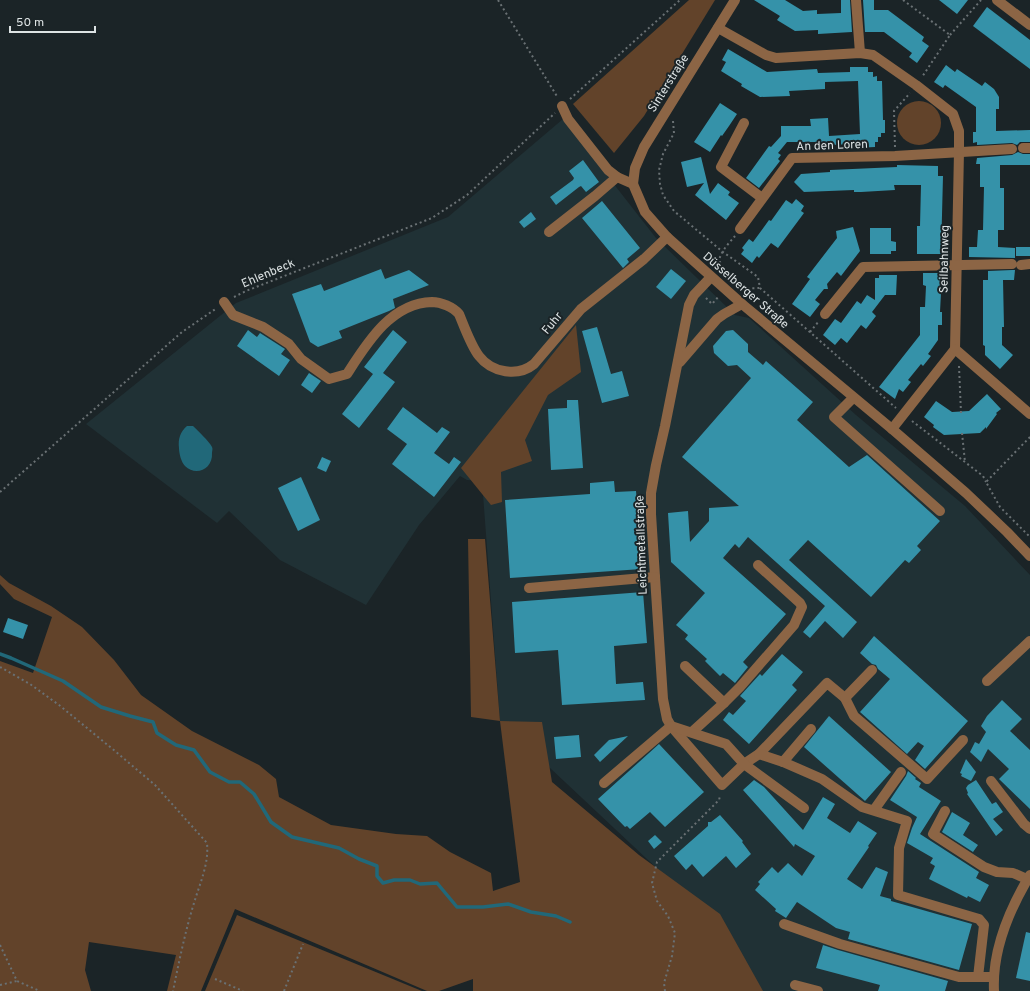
<svg xmlns="http://www.w3.org/2000/svg" width="1030" height="991" font-family="Overpass,sans-serif">
	<rect width="100%" height="100%" fill="#1b2427"/>
	<path fill="#203135" d="M563 119 656 238 735 315 749 318 856 415 965 506 1030 575V991H753L713 921 500 721 482 481 467 480 460 476 419 525 366 605 280 560 229 511 217 523 86 424 236 303 448 217Z"/>
	<g fill="#62432a">
		<path d="M689 0H715L644 116 614 153 573 104Z"/>
		<circle cx="919" cy="123" r="22"/>
		<path d="M576 325 581 372 548 395 525 440 532 461 501 472 502 502 491 505 461 468Z"/>
		<path d="M468 539H485L500 721 542 722 552 782 639 855 720 914 763 991H473V979L439 991H427L235 909 201 991H167L176 955 89 942 85 970 91 991H0V661L33 673 52 617 14 599 0 584V575L9 583 51 606 82 627 114 660 141 695 192 731 259 765 276 779 279 797 331 825 396 834 427 836 450 852 491 873 493 891 520 882 500 721 471 717Z"/>
		<path d="M237 915 422 991H205Z"/>
	</g>
	<path fill="#216879" d="M187 426H193C198 431 209 441 212 447 213 449 212 451 212 453 213 469 196 477 185 466 181 462 179 453 179 448 178 439 180 432 187 426Z"/>
	<g fill="none" stroke-linecap="round" stroke-linejoin="round">
		<path stroke="#216879" stroke-width="3.5" d="M0 654 11 658 63 681 101 707 130 716 153 722 157 733 176 745 194 750 210 772 229 782H240L254 794 271 822 292 837 339 848 359 859 377 866V876L383 883 394 880H410L420 884 437 883 457 907H483L508 904 531 912 556 916 570 922"/>
	</g>
	<g fill="#3592a9">
		<path d="M754 0H785L803 11 817 10V14L841 13V0H850L852 32 818 34V30L795 31 777 20 780 16Z"/>
		<path d="M863 0H874V10H888L924 37 922 41 929 46 917 63 909 57 912 53 884 32H865Z"/>
		<path d="M939 0H968L957 14Z"/>
		<path d="M987 7 1030 40V69L973 26Z"/>
		<path d="M728 49 767 72 817 69 818 73 850 72V67H868V72H873V77L877 76V81H882L883 120H885V133H881V137H878V142H875V147L854 148V144L829 145V142H787L778 153 781 155 778 159 780 161 759 188 746 178 769 146 771 147 781 136V126H811L810 119 828 118 829 136 860 134 858 81 825 82V89L789 91 790 96 760 97 741 86 742 84 721 71 726 62 722 60Z"/>
		<path d="M946 65 955 72 957 69 982 86 985 82 994 89 999 97V109H996V131L1030 130V142H1020L1017 145 1012 143 977 145V142L973 143V132H976V107L945 85 943 88 934 82Z"/>
		<path d="M720 103 737 114 729 126 722 136 721 135 710 152 694 142Z"/>
		<path d="M1018 152 1023 154H1030V165H1000V188H1004V230H998V247L1015 248V258L969 257V247H977L978 230H983L984 187H980V164H976L977 158 1012 155Z"/>
		<path d="M701 157 710 194 718 183 730 192 728 195 739 203 726 220 695 195 704 183 687 187 681 162Z"/>
		<path d="M583 160 599 182 586 192 581 186 579 187 556 205 550 197 573 180 574 178 569 171Z"/>
		<path d="M897 165 938 166V176H943L941 254H917V226H920L921 185H894L895 190 861 192H854V190L804 192 794 182 801 174 830 172V170L897 167Z"/>
		<path d="M796 199 804 206 801 211 804 213 778 248 771 243 759 258 757 256 752 263 741 254 744 250 742 248 749 239 753 242 769 220 771 221 786 200 792 204Z"/>
		<path d="M602 201 640 248 627 259 629 262 623 268 582 218Z"/>
		<path d="M531 212 536 219 524 228 519 222Z"/>
		<path d="M853 227 860 251 841 276 837 272 827 284 828 289H824L815 300 820 304 810 317 792 304 810 279 807 277 837 238 836 231Z"/>
		<path d="M870 228H891V241L896 242V251H891V254H870Z"/>
		<rect x="1016" y="247" width="14" height="9"/>
		<path d="M381 269 385 279 409 270 429 285 393 299 395 308 389 311 339 331 342 338 318 347 310 342 292 294 321 284 324 291Z"/>
		<path d="M671 269 686 281 671 299 656 287Z"/>
		<path d="M1012 270H1015L1014 280H1003L1004 327H1002V345L1013 355 1000 369 985 355V346L983 345V280H988V271Z"/>
		<path d="M923 273H942L940 312H942V325H938V340L928 354 931 356 923 366 921 364 908 380 911 382 903 392 899 389 895 399 879 387 920 335V307H925L926 286 923 285Z"/>
		<path d="M879 275H897L896 295H885L872 312 876 316 866 329 861 325 847 343 841 338 835 345 823 335 835 319 841 323 857 301 861 304 867 295 875 300V278H879Z"/>
		<path d="M597 327 611 374 622 371 629 396 602 403 582 331Z"/>
		<path d="M248 330 257 337 260 333 285 349 281 354 290 360 279 376 237 346Z"/>
		<path d="M393 330 407 342 383 373 395 382 359 428 342 414 373 374 364 367Z"/>
		<path d="M733 330 748 344V352L763 365 766 361 813 402 797 420 849 467 867 455 940 521 917 546 921 550 909 563 905 560 871 597 808 540 789 560 857 622 843 638 825 621 810 638 803 632 825 606 748 537 739 548 735 544 723 558 786 614 743 662 748 667 735 683 723 673 720 676 705 661 707 659 685 639 688 635 676 625 705 593 671 562 668 513 688 511 690 542 709 521V508L739 506 682 457 751 378 737 365 728 366 714 353 713 346 726 331Z"/>
		<path d="M309 373 321 381 312 393 301 385Z"/>
		<path d="M987 394 1001 409 996 413 997 414 986 429V427L980 433 944 435 933 427 934 425 924 417 936 401 952 412 969 411Z"/>
		<path d="M567 400H578L583 468 551 470 548 409 567 408Z"/>
		<path d="M403 407 437 433 442 427 450 432 434 453 449 464 454 457 461 462 434 497 392 464 407 444 387 429Z"/>
		<path d="M322 457 331 461 326 472 317 468Z"/>
		<path d="M301 477 320 520 298 531 278 488Z"/>
		<path d="M614 481 615 492 636 491 642 569 510 578 505 500 590 494V483Z"/>
		<path d="M643 592 647 643 614 646 616 684 643 682 645 700 562 705 558 650 515 653 512 602Z"/>
		<path d="M8 618 28 625 23 639 3 632Z"/>
		<path d="M874 636 968 721 925 769 915 760 924 746 918 742 907 754 860 712 890 679 878 669 876 665 872 664 860 653Z"/>
		<path d="M782 654 803 672 792 685 797 690 749 744 723 720 729 712 733 715 746 701 740 696 760 674 762 676Z"/>
		<path d="M1002 700 1022 719 1010 731 1030 750V809L999 779 1009 769 988 749 981 762 970 752 975 742 979 744 986 732 981 726 987 716Z"/>
		<path d="M829 716 891 772 865 801 804 747Z"/>
		<path d="M579 735 581 757 556 759 554 737Z"/>
		<path d="M628 736 600 762 594 755 609 740Z"/>
		<path d="M659 744 704 792 665 827 650 812 630 829 627 826 625 827 598 799Z"/>
		<path d="M966 759 976 772 971 781 961 776 962 774 960 773Z"/>
		<path d="M908 771 916 778 915 779 921 783 919 787 941 801 920 834 979 872 976 878 989 885 980 902 968 896 967 898 929 879 935 866 930 863 933 858 907 843 912 828 917 817 890 800 906 776Z"/>
		<path d="M754 780 764 787 803 830 823 797 835 804 827 818 850 833 858 821 877 833 868 846 869 847 847 879 862 889 876 867 888 872 880 896 891 899V901L972 924 959 970 848 939 850 932 836 928 797 902 786 918 775 911 776 909 755 890 760 884 758 882 772 867 778 873 788 863 802 876 815 856 795 844 794 847 743 790Z"/>
		<path d="M976 780 992 804 996 802 1003 812 993 819 1003 830 996 836 967 794 968 793 966 788 968 785Z"/>
		<path d="M952 812 970 823 963 835 978 845 973 852 942 832Z"/>
		<path d="M720 815 743 841 742 842 751 854 736 868 726 856 703 877 692 864 686 870 674 856 708 826V822H711Z"/>
		<path d="M655 835 662 842 654 849 648 841Z"/>
		<path d="M1026 932 1030 933V981L1016 978Z"/>
		<path d="M823 945 838 950 948 981 945 991H878L880 985 816 968Z"/>
	</g>
	<g fill="none" stroke-linecap="round" stroke-linejoin="round">
		<g stroke="#6a7174" stroke-width="2" stroke-dasharray="2 3" stroke-linecap="butt">
			<path d="M498 0 558 98"/>
			<path d="M903 0 950 35 922 77"/>
			<path d="M950 35 981 0"/>
			<path d="M570 99 680 0"/>
			<path d="M673 121 674 133 663 154 659 170 660 184 663 195 674 211 723 252 758 277 760 288 896 408"/>
			<path d="M895 147 894 111 910 93"/>
			<path d="M735 236C730 242 723 249 720 257 717 267 735 284 744 287 749 289 755 288 760 288"/>
			<path d="M234 297 246 291 432 218 467 195 555 113"/>
			<path d="M706 298 712 304 719 296"/>
			<path d="M810 332 819 321"/>
			<path d="M959 366 961 413"/>
			<path d="M912 421 983 476 986 482"/>
			<path d="M962 433 965 462"/>
			<path d="M1030 437 986 482 1000 507 1030 537"/>
			<path d="M0 492 182 332 217 308"/>
			<path d="M0 667 30 684 59 705 115 751 155 785 207 843C209 864 200 883 194 903 185 932 179 962 173 991"/>
			<path d="M0 945 17 981 40 991"/>
			<path d="M215 979 243 991"/>
			<path d="M0 985 17 981"/>
			<path d="M284 991 303 944"/>
			<path d="M665 991 664 983 672 956 675 933 668 916 657 901 652 883 657 862 719 800 720 796"/>
		</g>
		<g stroke="#8c6545" stroke-width="10">
			<path d="M856 0 860 53"/>
			<path d="M997 0 1030 25"/>
			<path d="M718 28 766 55 776 58 860 53 873 55 916 85 953 114 959 131V151L955 349 892 429"/>
			<path d="M562 106 568 119 608 170 617 177 633 184 645 212 667 237 742 304 892 429 966 493 1007 532 1030 556"/>
			<path d="M744 123 721 167 762 198"/>
			<path d="M1023 148H1030"/>
			<path d="M633 184 635 168 644 147 735 0"/>
			<path d="M740 229 792 158 895 156 1012 149"/>
			<path d="M549 232 595 196 617 177"/>
			<path d="M1021 265 1030 264"/>
			<path d="M711 277 694 295 689 305 665 426 656 465 651 493V514L655 577 663 699 667 719 671 726 722 785 744 764 759 754 827 683 845 698 854 716 927 779 963 740"/>
			<path d="M224 302 233 315 263 327 289 344 301 359 329 379 347 374C367 343 391 303 432 302 441 302 453 307 459 314 464 326 471 346 479 356 492 373 518 377 534 364L581 309 644 259 667 237"/>
			<path d="M825 314 863 267 1012 264"/>
			<path d="M955 349 1030 414"/>
			<path d="M680 362 717 319 724 314 742 304"/>
			<path d="M853 398 834 417 940 511"/>
			<path d="M529 588 655 577"/>
			<path d="M685 666 724 703 692 732"/>
			<path d="M987 681 1030 641"/>
			<path d="M845 698 872 670"/>
			<path d="M724 703 740 687 794 625 802 607 800 603 758 565"/>
			<path d="M759 754 783 762 822 779 862 807 907 821 899 848 898 895 979 919 984 925 978 977"/>
			<path d="M783 762 811 729"/>
			<path d="M991 781 1024 824 1030 829"/>
			<path d="M604 783 671 726 726 744 744 764 804 808"/>
			<path d="M874 810 901 772"/>
			<path d="M945 811 933 834 984 867 997 872 1013 873 1027 879"/>
			<path d="M784 924 840 944 959 977H993"/>
			<path d="M795 985 818 991"/>
			<path d="M994 991C992 950 1009 910 1030 875"/>
		</g>
	</g>
	<g text-anchor="middle" stroke-width="4" stroke-linejoin="round" paint-order="stroke">
		<g font-size="12" fill="#dde3e4" stroke="#1b2427">
			<text transform="translate(668 83) rotate(-58)" y="4">Sinterstraße</text>
			<text transform="translate(832 145) rotate(-2)" y="4">An den Loren</text>
			<text transform="translate(944 259) rotate(-89)" y="4">Seilbahnweg</text>
			<text transform="translate(268 273) rotate(-23)" y="4">Ehlenbeck</text>
			<text transform="translate(746 290) rotate(41)" y="4">Düsselberger Straße</text>
			<text transform="translate(552 323) rotate(-51)" y="4">Fuhr</text>
			<text transform="translate(641 545) rotate(-92)" y="4">Leichtmetallstraße</text>
		</g>
	</g>
	<path d="M10 26v6h85v-6" fill="none" stroke="#dde3e4" stroke-width="2"/>
	<text x="16" y="26" font-size="12" fill="#dde3e4" stroke="#1b2427" stroke-width="3" paint-order="stroke">50 m</text>
</svg>
